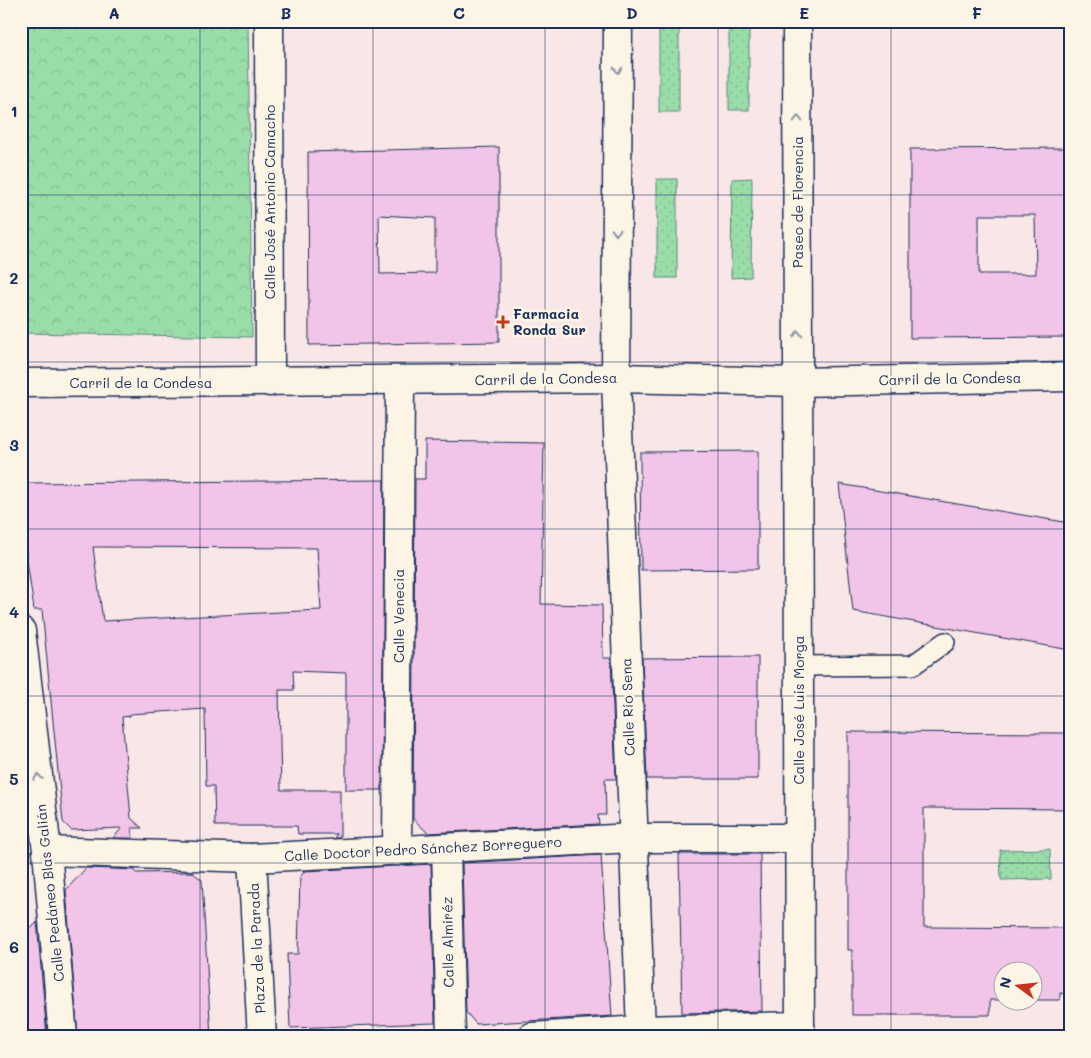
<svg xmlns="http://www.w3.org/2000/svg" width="1091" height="1058" font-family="Mali,sans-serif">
	<defs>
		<pattern id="grass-dots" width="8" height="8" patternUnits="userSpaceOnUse" patternTransform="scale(1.25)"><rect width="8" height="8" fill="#99dda8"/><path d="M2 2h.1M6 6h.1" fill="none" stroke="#83be93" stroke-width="1.8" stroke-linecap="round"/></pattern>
		<pattern id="park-crowns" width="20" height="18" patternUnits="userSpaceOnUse" patternTransform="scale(1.25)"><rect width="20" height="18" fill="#99dda8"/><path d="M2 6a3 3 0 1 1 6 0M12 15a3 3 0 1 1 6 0" fill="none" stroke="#83be93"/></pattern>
	</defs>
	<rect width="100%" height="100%" fill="#f9e6e6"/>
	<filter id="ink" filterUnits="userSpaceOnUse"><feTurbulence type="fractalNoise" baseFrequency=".02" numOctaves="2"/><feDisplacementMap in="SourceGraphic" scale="10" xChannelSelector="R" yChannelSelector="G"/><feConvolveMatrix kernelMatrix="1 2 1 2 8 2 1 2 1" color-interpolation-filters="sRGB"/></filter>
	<g filter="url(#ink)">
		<g fill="url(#grass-dots)" stroke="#5a8683">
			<rect x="659" y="21" width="20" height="91"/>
			<rect x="729" y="21" width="20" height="89"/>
			<path d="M752 178 751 277 731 278 732 179Z"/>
			<rect x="657" y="179" width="20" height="99"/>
			<path d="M1050 849 1051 879 1001 880 1000 850Z"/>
		</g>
		<path fill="url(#park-crowns)" stroke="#5a8683" d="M21 21H248L252 337 21 333Z"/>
		<g fill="#f2c4e8" stroke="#1b2f5e" fill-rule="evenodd">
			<path d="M499 147V342L309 345 308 152ZM379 215 435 218V273L380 274Z"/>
			<path d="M1070 148V337L910 338V149ZM979 215H1035L1036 274H979Z"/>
			<path d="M425 441 544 443 541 604 602 605 603 658H611L616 779H605L606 815H598L599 824 428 833 413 819 415 479H425Z"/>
			<path d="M758 451V569L641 570 640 452Z"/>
			<path d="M384 480 382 790H346V673L293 671 294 690H279L281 790H340V838H334L337 834H298L297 826H215L214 786H206L205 709 130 714V716L122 717 131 818 142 828H132L133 838H113L122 828 71 830 63 822 42 610H34L21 517V483ZM93 547 317 548 321 610 103 621Z"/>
			<path d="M839 484 1070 523V650L853 611Z"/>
			<path d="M758 657V779H647L642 658Z"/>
			<path d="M848 732 1070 733V809L924 808V927L1070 928V995L1060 993V1000H1034V970H1004V1000H990V1015H852V950H848Z"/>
			<path d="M679 854H760L762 1011 682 1013Z"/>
			<path d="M601 855 612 1016 476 1024 466 1012 462 863Z"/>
			<path d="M431 864 435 1023 290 1028 287 954H298L300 877 305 871Z"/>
			<path d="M86 868 135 870 136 873 192 872 202 880 211 1037H78L66 890Z"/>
			<path d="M37 922 47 1037H21V940Z"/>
		</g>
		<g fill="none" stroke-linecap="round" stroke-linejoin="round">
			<defs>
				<path id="service" d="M799 666 913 665 945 642"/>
				<g id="pedestrian">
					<path d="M269 21 270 382"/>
					<path d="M616 378 641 1030"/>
				</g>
				<g id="minor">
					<path d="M797 21 800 1037"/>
					<path d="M616 378 618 21"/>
					<path d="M21 383 616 378 798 382 1070 377"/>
					<path d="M21 631 47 851 63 1037"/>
					<path d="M446 848 451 1037"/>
					<path d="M47 851 252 858 633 838H799"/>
					<path d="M397 851 400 381"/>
					<path d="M252 858 262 1037"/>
					<path d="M532 1037 641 1030 800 1026"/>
				</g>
			</defs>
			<use href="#service" stroke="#1b2f5e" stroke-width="22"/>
			<use href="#pedestrian" stroke="#1b2f5e" stroke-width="31"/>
			<use href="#minor" stroke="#1b2f5e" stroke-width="31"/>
			<use href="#service" stroke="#fcf5e5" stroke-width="19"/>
			<use href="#pedestrian" stroke="#fcf5e5" stroke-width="28"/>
			<use href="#minor" stroke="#fcf5e5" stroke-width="28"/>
		</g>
		<defs><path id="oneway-chevron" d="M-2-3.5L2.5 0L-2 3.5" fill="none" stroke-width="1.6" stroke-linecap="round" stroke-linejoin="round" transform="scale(1.25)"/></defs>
		<g stroke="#8c92a2">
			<use href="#oneway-chevron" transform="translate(618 70) rotate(90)"/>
			<use href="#oneway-chevron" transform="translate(798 119) rotate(-90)"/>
			<use href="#oneway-chevron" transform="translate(616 232) rotate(91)"/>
			<use href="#oneway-chevron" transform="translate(798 334) rotate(-90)"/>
			<use href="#oneway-chevron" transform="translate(38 777) rotate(-96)"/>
		</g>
	</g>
	<path fill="none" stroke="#1b2f5e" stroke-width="1" stroke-opacity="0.55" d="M200 21V1037M373 21V1037M545 21V1037M718 21V1037M891 21V1037M21 195H1070M21 362H1070M21 529H1070M21 696H1070M21 863H1070"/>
	<path fill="#c8321e" stroke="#fcf5e5" stroke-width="2" d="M500.5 314.5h5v5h5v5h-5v5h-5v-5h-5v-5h5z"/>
	<g text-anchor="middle" stroke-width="5" stroke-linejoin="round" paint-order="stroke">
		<g font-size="14" fill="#1b2f5e" stroke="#fcf5e5">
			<text transform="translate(270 202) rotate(-90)" y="5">Calle José Antonio Camacho</text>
			<text transform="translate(798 202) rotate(-90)" y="5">Paseo de Florencia</text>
			<text transform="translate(546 379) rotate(-1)" y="5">Carril de la Condesa</text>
			<text transform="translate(950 379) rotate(-1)" y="5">Carril de la Condesa</text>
			<text x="141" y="388">Carril de la Condesa</text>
			<text transform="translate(399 616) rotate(-90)" y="5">Calle Venecia</text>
			<text transform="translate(628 707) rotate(-92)" y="5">Calle Río Sena</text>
			<text transform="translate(799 710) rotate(-90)" y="5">Calle José Luis Morga</text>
			<text transform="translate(423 849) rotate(-3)" y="5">Calle Doctor Pedro Sánchez Borreguero</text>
			<text transform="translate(50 893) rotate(-96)" y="5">Calle Pedáneo Blas Galián</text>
			<text transform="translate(448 942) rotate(-91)" y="5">Calle Almiréz</text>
			<text transform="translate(257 948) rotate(-93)" y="5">Plaza de la Parada</text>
		</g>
		<g font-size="14" font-weight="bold" fill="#1b2f5e" stroke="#fcf5e5" text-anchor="start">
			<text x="513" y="319">Farmacia<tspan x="513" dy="16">Ronda Sur</tspan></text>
		</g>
	</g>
	<rect width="1091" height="1058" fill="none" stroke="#fcf5e5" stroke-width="55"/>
	<g transform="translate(1018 986) rotate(285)"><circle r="24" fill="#fcf5e5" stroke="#a2a6af"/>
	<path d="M0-4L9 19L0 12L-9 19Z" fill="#c8321e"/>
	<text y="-8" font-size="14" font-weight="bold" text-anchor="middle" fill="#1b2f5e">N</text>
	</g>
	<rect x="28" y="28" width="1036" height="1002" fill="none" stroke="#1b2f5e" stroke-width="2"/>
	<g font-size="16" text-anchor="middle" font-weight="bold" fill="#1b2f5e">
		<text x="114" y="19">A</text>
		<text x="286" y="19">B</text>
		<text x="459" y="19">C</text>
		<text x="632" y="19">D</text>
		<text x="804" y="19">E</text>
		<text x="977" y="19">F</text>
		<text x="14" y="117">1</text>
		<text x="14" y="284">2</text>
		<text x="14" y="451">3</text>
		<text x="14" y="618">4</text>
		<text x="14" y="785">5</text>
		<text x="14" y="953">6</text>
	</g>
</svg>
